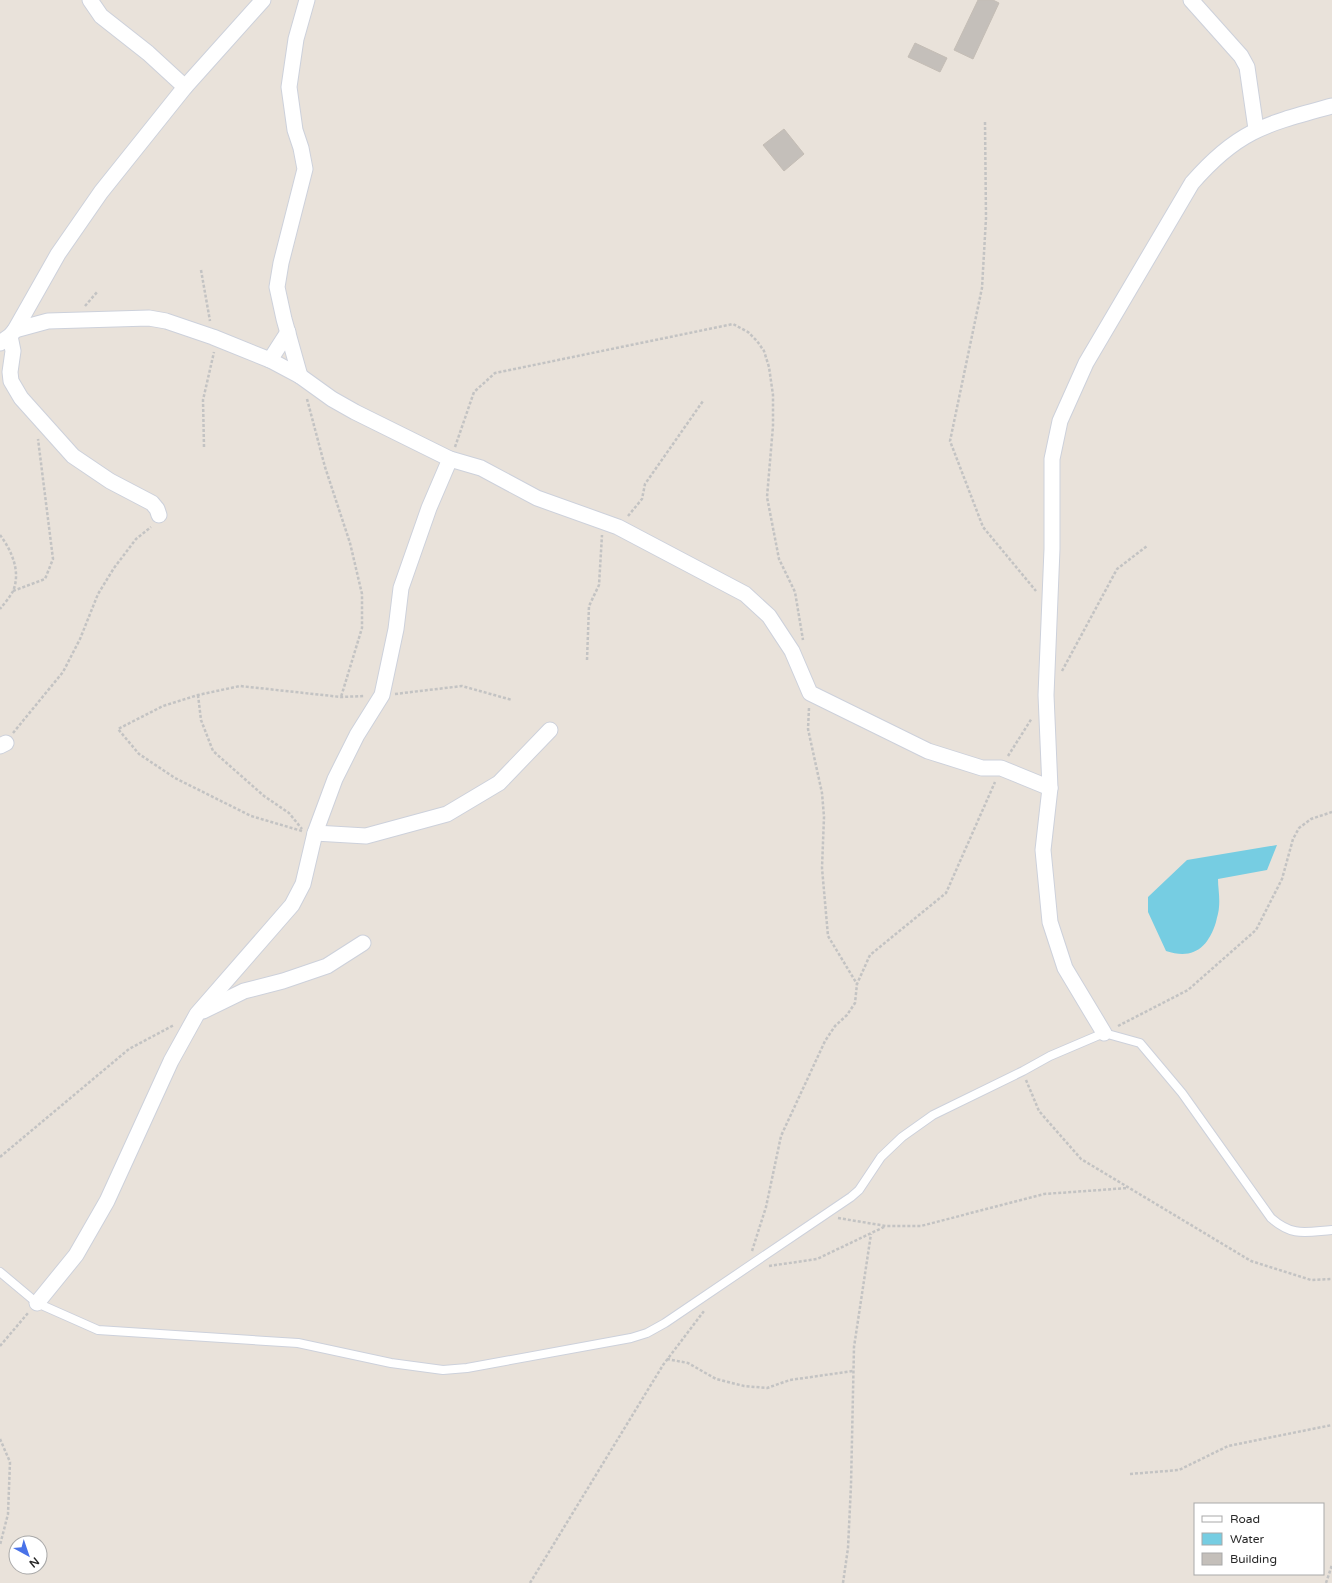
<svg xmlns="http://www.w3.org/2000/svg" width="1332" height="1583" font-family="'Varela Round',sans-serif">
	<rect width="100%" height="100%" fill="#e9e2da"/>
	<path fill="#76cde2" d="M1277 845 1267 870 1218 879C1218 888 1220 897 1219 907 1219 911 1217 917 1216 922 1208 948 1193 960 1166 951L1148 912V897L1187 860Z"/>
	<g fill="#c4bfba" stroke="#c4bdb5">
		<path d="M978 0H993L999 3 973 59 954 50Z"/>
		<path d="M915 43 947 58 940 72 908 57Z"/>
		<path d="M784 129 804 154 784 171 763 145Z"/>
	</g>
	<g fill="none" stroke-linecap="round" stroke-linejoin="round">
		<defs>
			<path id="lane" d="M0 1272 37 1303 98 1330 298 1343 391 1363 443 1370 467 1368 631 1338 647 1333 665 1323 851 1197 859 1190 881 1157 902 1137 933 1115 1023 1071 1050 1056 1104 1033 1140 1043 1182 1093 1271 1218C1293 1237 1305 1232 1332 1230"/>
			<g id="street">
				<path d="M90 0 101 16 148 53 185 87"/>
				<path d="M1191 0 1241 56 1247 67 1256 129"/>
				<path d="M15 330 48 321 149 318 166 321 213 337 270 360 300 376 332 399 355 412 450 459 481 468 537 498 618 527 745 594 769 616 792 651 810 693 928 751 982 768H1001L1050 788"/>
				<path d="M10 336 13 351 10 372 11 381 21 398 73 456 110 481 152 503 157 509 159 515"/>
				<path d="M0 343 10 336 15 330 58 254 101 192 185 87 263 0"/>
				<path d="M270 360 288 332"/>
				<path d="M300 376 284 319 277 287 281 263 305 169 301 148 295 130 289 87 296 39 307 0"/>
				<path d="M0 746 6 743"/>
				<path d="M315 833 366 836 447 814 499 783 550 730"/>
				<path d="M203 1011 244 991 283 981 327 966 363 943"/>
				<path d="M1104 1033 1065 968 1050 922 1043 850 1050 788 1046 695 1052 549V459L1060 421 1086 363 1192 183C1238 130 1266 124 1332 106"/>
				<path d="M37 1303 76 1255 107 1201 171 1061 197 1014 292 905 303 884 315 833 335 779 357 735 382 695 396 629 401 588 429 508 450 459"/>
			</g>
		</defs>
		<use href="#lane" stroke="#cdd1db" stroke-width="10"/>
		<use href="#street" stroke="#cdd1db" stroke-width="17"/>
		<g stroke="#c3c3c3" stroke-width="2.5" stroke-dasharray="3 2" stroke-linecap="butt">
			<path d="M985 122 986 218 982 288 950 441 983 527 1036 591"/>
			<path d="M201 270 210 321"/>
			<path d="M85 306 98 291"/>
			<path d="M307 399 325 467 350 543 362 594V628L341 697"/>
			<path d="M204 447 203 400 214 352"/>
			<path d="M455 447 474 392 495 373 733 324 748 332 757 341 764 351 769 367 773 395V426L767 497 779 559 795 592 803 640"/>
			<path d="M628 516 642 499 645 484 703 401"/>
			<path d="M0 535C12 551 21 572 13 591 10 597 4 604 0 609"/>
			<path d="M13 591 45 579 53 559 38 439"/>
			<path d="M587 660 589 606 599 585 602 535"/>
			<path d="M1062 671 1117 569 1147 546"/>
			<path d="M395 694 462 686 512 700"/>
			<path d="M198 695 201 720 213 751 264 796 289 813 302 829"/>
			<path d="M809 708 808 729 822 793 824 817 822 868 828 936 857 984"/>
			<path d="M13 733 63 672 80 639 98 594 114 568 136 539 151 527"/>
			<path d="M1008 756 1032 718"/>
			<path d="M302 831 251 816 175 778 139 754 118 729 163 706 198 695 240 686 341 697 364 696"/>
			<path d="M1118 1026 1188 990 1256 930 1282 879 1293 839 1299 828 1311 819 1332 812"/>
			<path d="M1026 1080 1039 1111 1081 1159 1251 1261 1311 1280 1332 1279"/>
			<path d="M0 1157 129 1049 174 1025"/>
			<path d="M838 1218 886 1226H921L1044 1194 1128 1188"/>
			<path d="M752 1251 766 1207 781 1136 825 1041 835 1026 847 1015 855 1003 857 984 870 955 946 893 995 782"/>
			<path d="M769 1266 817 1259 886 1226"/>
			<path d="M0 1346 28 1313"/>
			<path d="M667 1359 688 1363 716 1379 744 1386 767 1388 790 1380 853 1371"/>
			<path d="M0 1439 10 1462 8 1514 0 1545"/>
			<path d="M1130 1474 1179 1470 1228 1446 1332 1425"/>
			<path d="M530 1583 663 1365 704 1311"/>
			<path d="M843 1583 848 1548 851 1485 854 1347 871 1234"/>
			<path d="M1326 1583 1332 1565"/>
		</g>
		<use href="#lane" stroke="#fff" stroke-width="8"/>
		<use href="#street" stroke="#fff" stroke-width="15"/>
	</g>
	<rect x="1194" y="1503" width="130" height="72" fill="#ffffff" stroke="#a9a9a9"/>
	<rect x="1202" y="1516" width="20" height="6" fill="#ffffff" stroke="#a9a9a9"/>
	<text x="1230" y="1523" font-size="12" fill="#282828">Road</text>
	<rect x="1202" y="1533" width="20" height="12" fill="#76cde2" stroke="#a9a9a9"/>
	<text x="1230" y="1543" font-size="12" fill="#282828">Water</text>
	<rect x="1202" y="1553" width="20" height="12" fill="#c4bfba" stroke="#a9a9a9"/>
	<text x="1230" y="1563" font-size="12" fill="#282828">Building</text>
	<g transform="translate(28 1555) rotate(140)"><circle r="19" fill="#ffffff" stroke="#a9a9a9"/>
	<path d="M0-3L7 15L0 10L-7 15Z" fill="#4972e8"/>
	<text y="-6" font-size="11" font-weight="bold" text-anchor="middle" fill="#282828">N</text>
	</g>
</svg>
